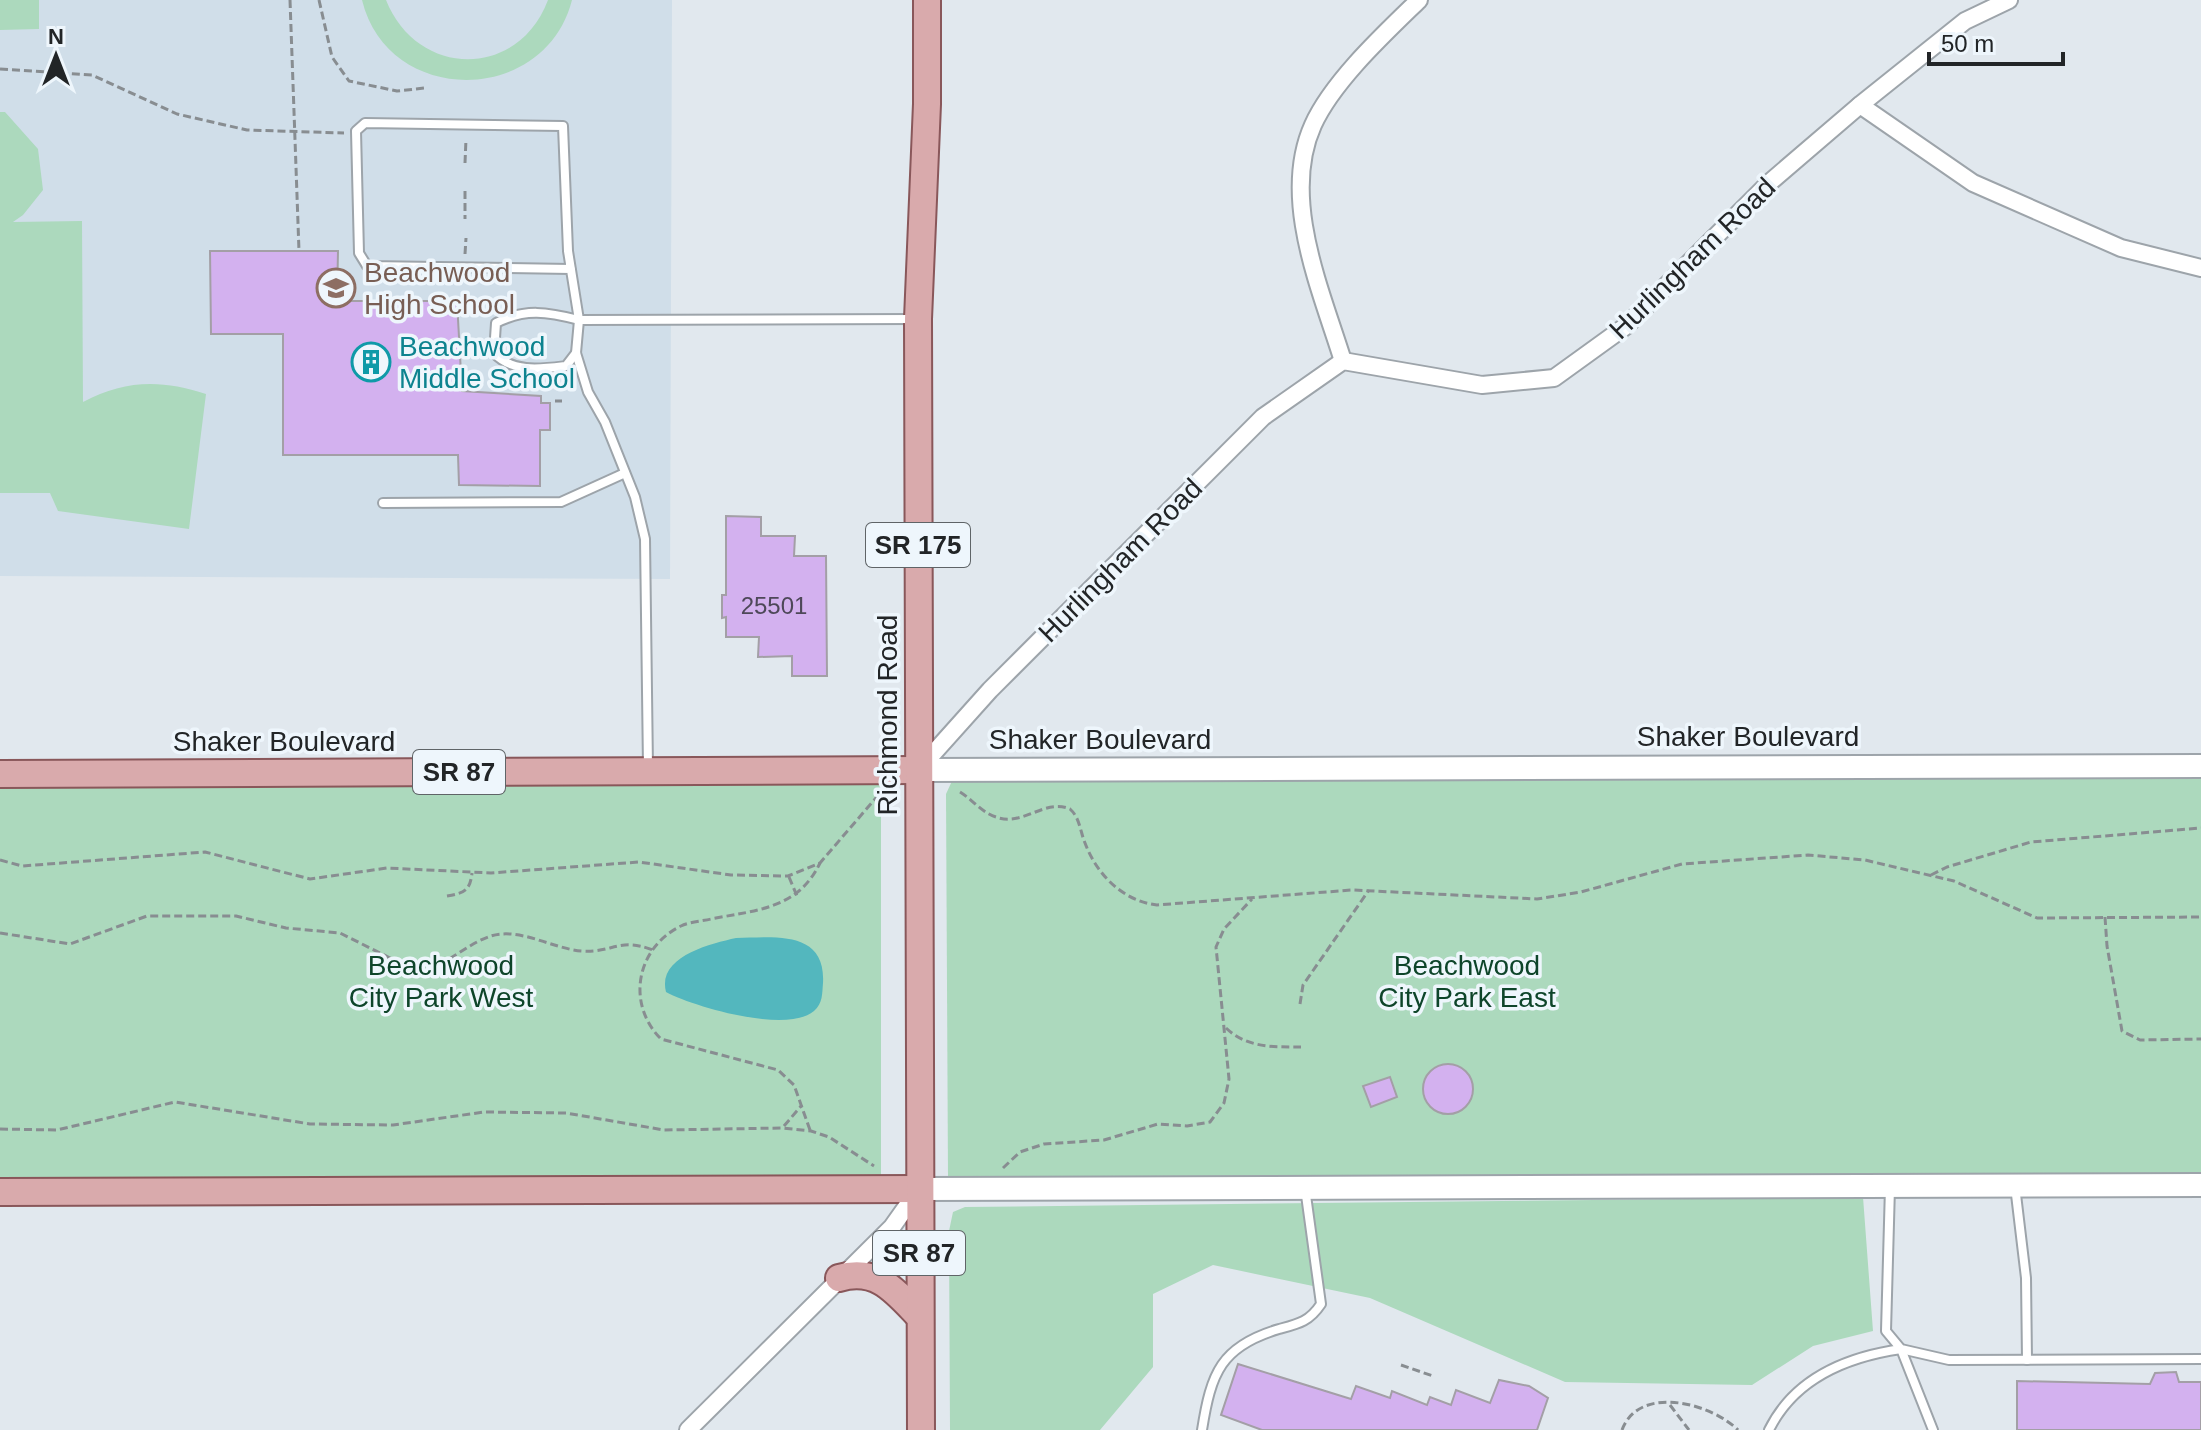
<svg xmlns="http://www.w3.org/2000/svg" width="2201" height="1430" font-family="Helvetica,sans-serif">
	<rect width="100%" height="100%" fill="#e1e8ee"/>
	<path fill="#d0dee9" d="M0 0H672L670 579 0 576Z"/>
	<g fill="#acd9bd">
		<path d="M0 0H39V29L0 30Z"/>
		<path d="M362 0H386C417 78 518 80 548 0H572C545 106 388 107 362 0Z"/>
		<path d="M0 112H5L38 149 43 190 23 215 13 222 82 221 83 402C124 380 161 379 206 394L189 529 58 511 50 493H0Z"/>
		<path d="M881 770V1180L0 1192V774Z"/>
		<path d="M2201 776V1178L949 1180 948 1176 946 794 952 781Z"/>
		<path d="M1863 1197 1873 1331 1813 1346 1752 1385 1565 1382 1370 1298 1213 1265 1153 1294V1367L1100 1430H950L949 1231 953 1212 965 1207Z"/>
	</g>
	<path fill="#53b7be" d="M736 938C775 937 826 930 823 983 822 994 823 1003 814 1011 787 1034 694 1007 666 992 657 957 709 944 736 938Z"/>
	<g fill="#d3b1ef" stroke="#a39fa6" stroke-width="2">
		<path d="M210 251H338L337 301H457L462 391 541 396V403H550V430H540V486L459 485 458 455H283V334H211Z"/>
		<path d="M726 516 761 517V536H795L794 556H826L827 676H792V656L758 657 759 637H726V617L722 618V595H726Z"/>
		<circle cx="1448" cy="1089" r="25"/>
		<path d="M1390 1077 1397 1097 1371 1107 1363 1086Z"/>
		<path d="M1238 1364 1351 1399 1356 1386 1390 1398 1392 1391 1427 1405 1430 1397 1451 1405 1456 1390 1490 1403 1499 1380 1529 1386 1548 1398 1537 1430H1262L1221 1415Z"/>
		<path d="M2176 1372 2179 1382H2201V1430H2017V1381L2150 1384 2155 1373Z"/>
	</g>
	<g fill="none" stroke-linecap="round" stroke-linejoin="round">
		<defs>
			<g id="service">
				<path d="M571 269 367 266 359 253 356 131 365 123 563 126 568 251 579 320 576 353 588 392 605 422 635 497 645 539 648 767"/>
				<path d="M576 353 566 366C540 369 513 373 494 353L496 323C525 308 548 312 579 320L915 319"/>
				<path d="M383 503 561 502 625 473"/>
				<path d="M2015 1186 2026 1278 2027 1360"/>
				<path d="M1890 1187 1886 1331 1901 1349 1949 1360 2201 1359"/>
				<path d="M1202 1430C1211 1373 1221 1346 1279 1329 1298 1324 1309 1322 1321 1304L1305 1188"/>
				<path d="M1769 1430C1794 1379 1846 1357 1901 1349L1933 1430"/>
			</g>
			<g id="minor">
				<path d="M1860 105 1973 183 2121 248 2201 268"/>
				<path d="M1343 361C1321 290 1280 198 1313 125 1333 81 1385 33 1419 0"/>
				<path d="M921 767 990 690 1263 417 1343 361 1482 385 1554 378 1626 326 1769 183 1860 105 1965 21 2009 0"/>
				<path d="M688 1430 892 1227 919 1189"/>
			</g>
			<g id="secondary">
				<path d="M919 770 2201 766"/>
				<path d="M919 1189 2201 1185"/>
			</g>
			<g id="primary">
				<path d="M0 774 919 770"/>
				<path d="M0 1192 919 1189"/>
				<path d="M839 1278C877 1267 895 1291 919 1316"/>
				<path d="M921 1430 918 319 927 104V0"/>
			</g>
		</defs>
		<use href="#service" stroke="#9da4aa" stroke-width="12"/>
		<use href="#minor" stroke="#9da4aa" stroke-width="20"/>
		<use href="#secondary" stroke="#9da4aa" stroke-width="26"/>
		<use href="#primary" stroke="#89575a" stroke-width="30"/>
		<g stroke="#888d91" stroke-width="3" stroke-dasharray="8 4" stroke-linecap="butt">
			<path d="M290 0 299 251"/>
			<path d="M319 0 332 57 349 81 397 91 425 88"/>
			<path d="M0 69 92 75 177 114 247 130 344 133"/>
			<path d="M465 163 466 139"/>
			<path d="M465 191V219"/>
			<path d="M465 254 466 238"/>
			<path d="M555 401H562"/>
			<path d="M960 792C973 800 981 812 996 817 1023 827 1045 798 1070 809 1080 818 1080 831 1085 843 1097 875 1123 901 1157 905L1352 890 1537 899 1581 892 1682 864 1808 855 1865 860 1954 881 2037 918 2201 917"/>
			<path d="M0 860 22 866 205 852 310 879 387 868 491 873 639 862 731 875 788 876 820 863 881 792"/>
			<path d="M1931 875 1947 867 2031 842 2201 828"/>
			<path d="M789 877 797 896"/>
			<path d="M447 896C464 893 470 891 472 873"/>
			<path d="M2105 917 2107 946 2122 1031 2140 1040 2201 1039"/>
			<path d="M0 933 70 944 147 916H236L286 928 340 933 414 970C442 971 465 944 491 936 520 927 553 949 582 951 613 953 619 937 653 950"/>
			<path d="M1300 1004 1303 985 1369 890"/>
			<path d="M1226 1028C1247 1048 1273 1047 1301 1047"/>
			<path d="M784 1126 802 1105"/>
			<path d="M0 1129 57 1130 175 1102 310 1124 393 1125 484 1112 566 1113 664 1130 782 1128 811 1131 829 1137 874 1166"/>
			<path d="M810 1130 794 1085 778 1070 661 1039C626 1004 636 948 681 926 689 922 702 921 711 919 757 910 798 909 820 863"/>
			<path d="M1003 1168 1020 1152 1044 1144 1104 1140 1158 1124 1187 1126 1210 1122 1224 1103 1229 1079 1216 947 1224 929 1252 899"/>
			<path d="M1401 1365 1433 1376"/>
			<path d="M1670 1405 1689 1430"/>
			<path d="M1622 1430C1639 1384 1711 1403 1738 1430"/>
		</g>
		<use href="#service" stroke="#fff" stroke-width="8"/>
		<use href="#minor" stroke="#fff" stroke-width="16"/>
		<use href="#secondary" stroke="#fff" stroke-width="22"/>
		<use href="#primary" stroke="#d9aaac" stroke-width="26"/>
	</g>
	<defs>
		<symbol id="school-ring" viewBox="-11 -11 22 22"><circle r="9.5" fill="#eef6fc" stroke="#8d6e63" stroke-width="1.5"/><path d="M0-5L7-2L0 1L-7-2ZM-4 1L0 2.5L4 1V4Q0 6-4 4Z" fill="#8d6e63"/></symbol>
		<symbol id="building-ring" viewBox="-11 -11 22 22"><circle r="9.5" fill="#eef6fc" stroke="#0f9aa8" stroke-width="1.5"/><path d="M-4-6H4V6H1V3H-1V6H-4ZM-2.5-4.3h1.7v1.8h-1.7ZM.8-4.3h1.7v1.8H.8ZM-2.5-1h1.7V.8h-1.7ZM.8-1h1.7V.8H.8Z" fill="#0f9aa8"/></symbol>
	</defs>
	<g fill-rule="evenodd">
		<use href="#school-ring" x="314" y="266" width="44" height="44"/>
		<use href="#building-ring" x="349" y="340" width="44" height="44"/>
	</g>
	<g text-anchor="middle" stroke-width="7" stroke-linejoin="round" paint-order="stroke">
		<g font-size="24" fill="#4e4859">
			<text x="774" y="614">25501</text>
		</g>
		<g fill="#eef6fc" stroke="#5f6467" stroke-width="2">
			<rect x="866" y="523" width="104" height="44" rx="6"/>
			<rect x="413" y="750" width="92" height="44" rx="6"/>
			<rect x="873" y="1231" width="92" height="44" rx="6"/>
		</g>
		<g font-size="26" font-weight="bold" fill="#222527">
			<text x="918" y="554">SR 175</text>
			<text x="459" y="781">SR 87</text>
			<text x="919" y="1262">SR 87</text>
		</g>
		<g font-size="28" fill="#222527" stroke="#eef6fc">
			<text transform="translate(1692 258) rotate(-44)" y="10">Hurlingham Road</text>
			<text transform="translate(1120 560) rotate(-45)" y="10">Hurlingham Road</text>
			<text transform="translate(887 715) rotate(-90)" y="10">Richmond Road</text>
			<text x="1748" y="746">Shaker Boulevard</text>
			<text x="1100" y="749">Shaker Boulevard</text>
			<text x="284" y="751">Shaker Boulevard</text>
		</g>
		<g font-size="28" fill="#785e54" stroke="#eef6fc" text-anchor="start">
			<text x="364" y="282">Beachwood<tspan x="364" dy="32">High School</tspan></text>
		</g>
		<g font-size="28" fill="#0d838f" stroke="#eef6fc" text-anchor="start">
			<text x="399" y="356">Beachwood<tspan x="399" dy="32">Middle School</tspan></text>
		</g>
		<g font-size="28" fill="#0e452a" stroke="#eef6fc">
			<text x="441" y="975">Beachwood<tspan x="441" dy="32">City Park West</tspan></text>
			<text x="1467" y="975">Beachwood<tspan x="1467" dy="32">City Park East</tspan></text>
		</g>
	</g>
	<g transform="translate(56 56)" stroke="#eef6fc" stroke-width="6" paint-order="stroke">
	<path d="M0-6L14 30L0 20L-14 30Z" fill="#222527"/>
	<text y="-12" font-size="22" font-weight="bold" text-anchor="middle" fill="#222527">N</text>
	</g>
	<path d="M1929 52v12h134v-12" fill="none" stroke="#222527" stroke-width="4"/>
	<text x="1941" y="52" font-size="24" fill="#222527" stroke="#eef6fc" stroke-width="6" paint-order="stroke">50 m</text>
</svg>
